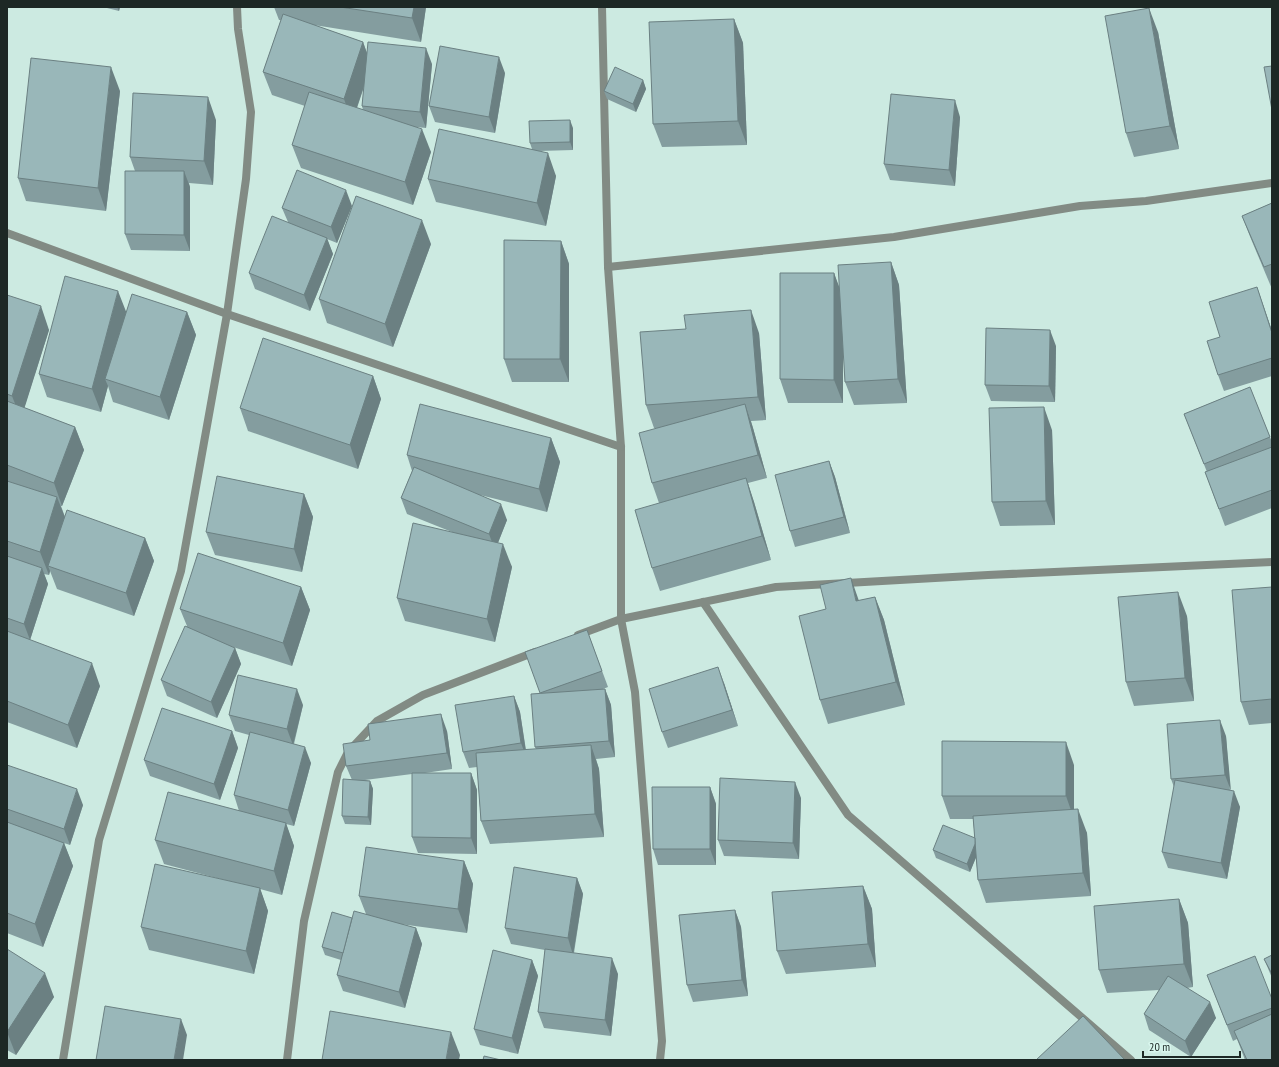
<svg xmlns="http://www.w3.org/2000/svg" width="1279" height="1067" font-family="'PT Sans Narrow',sans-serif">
	<rect width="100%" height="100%" fill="#cceae1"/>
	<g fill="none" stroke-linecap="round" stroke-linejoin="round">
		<g stroke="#828b84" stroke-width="8">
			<path d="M602 7 608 267 621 447V619L635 692 662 1041 660 1060"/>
			<path d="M7 233 227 314 621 447"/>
			<path d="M608 267 894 237 1080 206 1146 201 1272 183"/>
			<path d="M703 602 848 815 1131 1060"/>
			<path d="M578 635 621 619 776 587 988 575 1272 562"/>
			<path d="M63 1060 99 840 181 571 227 314 246 179 251 112 238 29 237 7"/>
			<path d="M287 1060 304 921 338 772 348 752 377 721 423 695 535 652"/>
		</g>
	</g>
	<g fill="#849d9f" fill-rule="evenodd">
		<path d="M103 7H120L119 11Z"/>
		<path d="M274 7H426L421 42 314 25 363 42 367 53 432 64 426 128 416 127 431 152 413 205 301 168 292 145 305 106 272 95 263 72 281 20H279ZM364 87 362 106 363 110 357 108Z"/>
		<rect x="951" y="7" width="83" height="1"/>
		<path d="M734 19 743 43 747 145 662 147 653 124Z"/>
		<path d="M1158 32 1179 149 1134 157 1126 133Z"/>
		<path d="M505 73 495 133 435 122 429 106Z"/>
		<path d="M643 80 646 89 636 112 607 99 604 91Z"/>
		<path d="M120 91 106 211 26 201 18 178Z"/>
		<path d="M960 117 955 186 890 180 884 164Z"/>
		<path d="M216 120 213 185 189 183 190 187V251L131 250 125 234 135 171 130 157Z"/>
		<path d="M573 128V150L539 151 556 176 546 226 436 202 428 179 532 149 530 143Z"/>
		<path d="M1272 203V289L1251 239 1242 216Z"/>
		<path d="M352 206 337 243 327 239 333 254 310 311 255 289 249 273 288 222 282 208Z"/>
		<path d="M561 241 569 264V382H512L504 359Z"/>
		<path d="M431 244 393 347 327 323 319 299Z"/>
		<path d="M891 262 899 285 907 403 854 405 845 382 843 340V403H788L780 379 834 273 839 288Z"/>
		<path d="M1257 287 1272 331V376L1224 391 1218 375 1220 337Z"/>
		<path d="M7 295 49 330 24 408 75 427 84 450 62 506H61L65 517 145 538 154 561 134 616 57 589 50 571 49 575 44 574 48 584 30 640 100 686 77 748 7 722Z"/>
		<path d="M187 312 196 335 169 420 113 402 108 386 101 412 47 397 39 374 126 313Z"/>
		<path d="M759 333 766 420 751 421 753 428 767 478 748 483 754 502 771 560 660 591 652 568 659 503 652 483 657 428H654L646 405Z"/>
		<path d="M1056 346 1055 402 991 401 985 385Z"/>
		<path d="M373 376 381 399 358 469 248 431 240 408Z"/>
		<path d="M1250 387 1272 442V508L1225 526 1205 472H1207L1184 414Z"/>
		<path d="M1052 430 1055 525 1000 526 992 502Z"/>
		<path d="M551 438 560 462 547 512 480 495 507 520 498 543 512 567 495 642 405 621 397 598 452 532 407 514 401 498 412 471 407 455Z"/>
		<path d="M829 461 835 477 850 533 795 547 790 531Z"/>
		<path d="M304 494 313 517 302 572 215 555 206 532Z"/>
		<path d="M301 587 310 610 292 666 230 646 235 648 241 664 217 718 167 696 161 680 187 626 180 609Z"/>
		<path d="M1272 587V723L1249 725 1241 702Z"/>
		<path d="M875 597 884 620 905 705 828 724 820 700 859 601Z"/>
		<path d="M1187 616 1194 701 1134 706 1126 682Z"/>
		<path d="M587 630 608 687 603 689H605L611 705 615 757 596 759 599 769 604 837 490 844 481 821 477 767 469 768 463 752 514 696 520 712 526 750 536 749 535 747 541 693Z"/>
		<path d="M724 683 738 726 668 748 662 732Z"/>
		<path d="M303 705 294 744 311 763 294 826 286 824 294 846 282 895 260 889 268 911 254 974 149 950 141 927 228 881 164 864 155 840 239 811 234 795 249 735 235 731 229 715Z"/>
		<path d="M232 731 238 748 220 800 150 776 144 760Z"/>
		<path d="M447 731 452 769 425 773H471L477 790V854L418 853 412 837V774L365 780 370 781 373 789 371 825 345 824 342 816 352 780 346 766Z"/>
		<path d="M1226 736 1230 790 1240 807 1227 879 1168 868 1162 852 1174 787 1171 779Z"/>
		<path d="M7 765 83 805 70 845 64 843 73 866 43 947 7 933Z"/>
		<path d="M1074 765V810L1087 833 1091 896 986 903 978 880 976 857 970 872 936 858 933 850 975 838 973 819H950L942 796Z"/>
		<path d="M710 787 716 804V865H658L653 849Z"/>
		<path d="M801 798 799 859 724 856 718 840Z"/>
		<path d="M464 861 473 884 467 933 400 924 416 928 422 944 405 1008 343 991 337 975 341 960 325 955 322 947 352 918 366 914 359 896Z"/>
		<path d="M577 878 583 894 574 953 618 974 611 1036 544 1028 538 1012 545 950 511 944 505 928Z"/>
		<path d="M863 886 872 909 876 967 786 974 777 951Z"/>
		<path d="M1179 899 1188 923 1193 987 1187 988 1216 1018 1191 1057 1149 1030 1144 1014 1159 990 1107 993 1099 970Z"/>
		<path d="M735 910 741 927 748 996 693 1002 687 985Z"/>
		<path d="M7 949 54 997 16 1055 7 1050Z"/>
		<path d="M1272 955V978L1264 959Z"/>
		<path d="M532 960 538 976 518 1054 480 1045 474 1029Z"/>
		<path d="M1207 975 1272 999V1060H1245L1237 1039 1233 1041Z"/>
	</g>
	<g fill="#6b8082">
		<path d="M117 7H120L119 11Z"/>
		<path d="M414 7H426L421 42 412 18Z"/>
		<path d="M1149 8 1158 32 1179 149 1170 126Z"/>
		<path d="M734 19 743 43 747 145 738 121Z"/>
		<path d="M363 42 371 65 352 122 344 99Z"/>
		<path d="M426 48 432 64 426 128 420 112Z"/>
		<path d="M499 57 505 73 495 133 489 117Z"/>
		<path d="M111 67 120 91 106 211 98 188Z"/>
		<path d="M643 80 646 89 636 112 633 104Z"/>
		<path d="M208 97 216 120 213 185 204 161Z"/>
		<path d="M955 100 960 117 955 186 949 170Z"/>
		<path d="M570 120 573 128V150L570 142Z"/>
		<path d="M422 129 431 152 413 205 405 182Z"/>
		<path d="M548 153 556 176 546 226 537 203Z"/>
		<path d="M184 171 190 187V251L184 235Z"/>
		<path d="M346 190 352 206 337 243 331 227Z"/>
		<path d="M422 220 431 244 393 347 385 324Z"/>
		<path d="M327 238 333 254 310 311 304 295Z"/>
		<path d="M561 241 569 264V382L560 359Z"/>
		<path d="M891 262 899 285 907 403 898 379Z"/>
		<path d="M834 273 843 297V403L834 380Z"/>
		<path d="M1257 287 1272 331V333Z"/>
		<path d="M118 291 127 314 105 379 108 386 101 412 92 389Z"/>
		<path d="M41 306 49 330 21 419 12 396Z"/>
		<path d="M751 310 759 333 766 420 758 397Z"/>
		<path d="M187 312 196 335 169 420 160 397Z"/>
		<path d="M1050 330 1056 346 1055 402 1049 386Z"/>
		<path d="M373 376 381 399 358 469 350 445Z"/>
		<path d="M745 404 753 428 767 478 758 455Z"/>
		<path d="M1044 407 1052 430 1055 525 1046 501Z"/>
		<path d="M75 427 84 450 62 506 54 483Z"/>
		<path d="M551 438 560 462 547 512 539 489Z"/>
		<path d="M829 461 835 477 850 533 844 517Z"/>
		<path d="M746 478 754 502 771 560 762 536Z"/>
		<path d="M304 494 313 517 302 572 294 549Z"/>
		<path d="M57 497 66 520 48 566 50 571 49 575 40 552Z"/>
		<path d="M501 504 507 520 495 550 489 534Z"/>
		<path d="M145 538 154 561 134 616 126 593Z"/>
		<path d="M503 544 512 567 495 642 487 619Z"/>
		<path d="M42 568 48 584 30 640 24 624Z"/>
		<path d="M851 578 859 601H856Z"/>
		<path d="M301 587 310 610 292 666 283 643Z"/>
		<path d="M1178 592 1187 616 1194 701 1185 678Z"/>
		<path d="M875 597 884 620 905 705 896 682Z"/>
		<path d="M235 648 241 664 217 718 211 702Z"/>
		<path d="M92 663 100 686 77 748 68 725Z"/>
		<path d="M718 667 724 683 738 726 732 710Z"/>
		<path d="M297 689 303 705 293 745 287 729Z"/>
		<path d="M605 689 611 705 615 757 609 741Z"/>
		<path d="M514 696 520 712 527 759 521 743Z"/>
		<path d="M441 714 447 731 452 769 447 753Z"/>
		<path d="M1220 720 1226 736 1231 791 1225 775Z"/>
		<path d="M232 731 238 748 220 800 214 784Z"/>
		<path d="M1066 742 1074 765V819L1066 796Z"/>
		<path d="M591 745 599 769 604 837 595 814Z"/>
		<path d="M305 747 311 763 294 826 288 810Z"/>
		<path d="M471 773 477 790V854L471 838Z"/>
		<path d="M370 781 373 789 371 825 368 817Z"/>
		<path d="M795 782 801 798 799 859 793 843Z"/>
		<path d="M710 787 716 804V865L710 849Z"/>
		<path d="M77 789 83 805 70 845 64 829Z"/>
		<path d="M1234 791 1240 807 1227 879 1221 863Z"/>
		<path d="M1078 809 1087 833 1091 896 1083 873Z"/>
		<path d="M286 823 294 846 282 895 274 871Z"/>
		<path d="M977 839 980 848 970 872 967 864Z"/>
		<path d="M64 843 73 866 43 947 35 924Z"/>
		<path d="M464 861 473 884 467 933 458 909Z"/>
		<path d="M577 878 583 894 573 955 568 938Z"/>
		<path d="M863 886 872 909 876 967 868 944Z"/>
		<path d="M260 888 268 911 254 974 246 951Z"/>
		<path d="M1179 899 1188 923 1193 987 1184 964Z"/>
		<path d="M735 910 741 927 748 996 742 980Z"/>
		<path d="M416 928 422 944 405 1008 399 992Z"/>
		<path d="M612 958 618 974 611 1036 605 1020Z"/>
		<path d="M532 960 538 976 518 1054 512 1038Z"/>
		<path d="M45 973 54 997 16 1055 7 1032Z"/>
		<path d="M1210 1002 1216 1018 1191 1057 1185 1041Z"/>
		<path d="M181 1019 187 1035 183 1060H174Z"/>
		<path d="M451 1032 460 1055 459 1060H446Z"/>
	</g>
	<g fill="#99b7b9" stroke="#6b8082">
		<path d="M340 7H414L412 18Z"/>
		<path d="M1149 8 1170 126 1126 133 1105 16Z"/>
		<path d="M283 14 363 42 344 99 263 72Z"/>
		<path d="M734 19 738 121 653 124 649 22Z"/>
		<path d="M368 42 426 48 420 112 362 106Z"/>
		<path d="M440 46 499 57 489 117 429 106Z"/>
		<path d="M31 58 111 67 98 188 18 178Z"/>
		<path d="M1272 66V110L1264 67Z"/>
		<path d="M615 67 643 80 633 104 604 91Z"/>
		<path d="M309 92 422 129 405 182 292 145Z"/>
		<path d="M133 93 208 97 204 161 130 157Z"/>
		<path d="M891 94 955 100 949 170 884 164Z"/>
		<path d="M570 120V142L530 143 529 121Z"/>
		<path d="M439 129 548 153 537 203 428 179Z"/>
		<path d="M297 170 346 190 331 227 282 208Z"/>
		<path d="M125 171H184V235L125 234Z"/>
		<path d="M356 196 422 220 385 324 319 299Z"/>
		<path d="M1272 203V264L1264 267 1242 216Z"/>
		<path d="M272 216 327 238 304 295 249 273Z"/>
		<path d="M504 240 561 241 560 359H504Z"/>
		<path d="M891 262 898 379 845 382 838 265Z"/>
		<path d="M780 273H834V380L780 379Z"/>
		<path d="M65 276 118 291 92 389 39 374Z"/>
		<path d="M1257 287 1272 333V358L1218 375 1207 341 1220 337 1209 302Z"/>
		<path d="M132 294 187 312 160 397 105 379Z"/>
		<path d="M7 295 41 306 12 396 7 394Z"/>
		<path d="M751 310 758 397 646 405 640 332 686 329 684 315Z"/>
		<path d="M986 328 1050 330 1049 386 985 385Z"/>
		<path d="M263 338 373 376 350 445 240 408Z"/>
		<path d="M1250 387 1270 437 1204 464 1184 414Z"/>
		<path d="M7 401 75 427 54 483 7 465Z"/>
		<path d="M420 404 551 438 539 489 407 455Z"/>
		<path d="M745 404 758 455 652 483 639 433Z"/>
		<path d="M1044 407 1046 501 992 502 989 408Z"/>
		<path d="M1272 447V490L1219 509 1205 472Z"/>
		<path d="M829 461 844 517 790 531 775 475Z"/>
		<path d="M414 467 501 504 489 534 401 498Z"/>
		<path d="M217 476 304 494 294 549 206 532Z"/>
		<path d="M746 478 762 536 652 568 635 510Z"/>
		<path d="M7 481 57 497 40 552 7 541Z"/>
		<path d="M67 510 145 538 126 593 48 566Z"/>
		<path d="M413 523 503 544 487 619 397 598Z"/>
		<path d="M198 553 301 587 283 643 180 609Z"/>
		<path d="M7 556 42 568 24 624 7 618Z"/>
		<path d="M851 578 856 601 875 597 896 682 820 700 799 616 826 609 820 585Z"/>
		<path d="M1272 587V699L1241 702 1232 590Z"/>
		<path d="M1178 592 1185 678 1126 682 1118 597Z"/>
		<path d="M185 626 235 648 211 702 161 680Z"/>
		<path d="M587 630 602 671 540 693 525 652Z"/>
		<path d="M7 631 92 663 68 725 7 701Z"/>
		<path d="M718 667 732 710 662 732 649 689Z"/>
		<path d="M238 675 297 689 287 729 229 715Z"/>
		<path d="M605 689 609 741 535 747 531 694Z"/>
		<path d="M514 696 521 743 463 752 455 705Z"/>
		<path d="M162 708 232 731 214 784 144 760Z"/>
		<path d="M441 714 447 753 346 766 343 744 370 740 368 724Z"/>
		<path d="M1220 720 1225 775 1171 779 1167 724Z"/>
		<path d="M250 732 305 747 288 810 234 795Z"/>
		<path d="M942 741 1066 742V796H942Z"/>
		<path d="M591 745 595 814 481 821 476 753Z"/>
		<path d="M7 765 77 789 64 829 7 809Z"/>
		<path d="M412 773H471V838L412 837Z"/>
		<path d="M720 778 795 782 793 843 718 840Z"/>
		<path d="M343 779 370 781 368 817 342 816Z"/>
		<path d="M1175 780 1234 791 1221 863 1162 852Z"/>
		<path d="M652 787H710V849H653Z"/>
		<path d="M168 792 286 823 274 871 155 840Z"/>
		<path d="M1078 809 1083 873 978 880 973 816Z"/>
		<path d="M7 822 64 843 35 924 7 913Z"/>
		<path d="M943 825 975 838V844L967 864 933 850Z"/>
		<path d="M366 847 464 861 458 909 359 896Z"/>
		<path d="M155 864 260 888 246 951 141 927Z"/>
		<path d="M514 867 577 878 568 938 505 928Z"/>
		<path d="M863 886 868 944 777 951 772 892Z"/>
		<path d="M1179 899 1184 964 1099 970 1094 906Z"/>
		<path d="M735 910 742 980 687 985 679 915Z"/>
		<path d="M354 911 416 928 399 992 337 975Z"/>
		<path d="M332 912 352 918 343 953 322 947Z"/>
		<path d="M7 949 45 973 7 1032Z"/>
		<path d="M545 949 612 958 605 1020 538 1012Z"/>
		<path d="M493 950 532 960 512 1038 474 1029Z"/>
		<path d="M1272 955V974L1264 959Z"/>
		<path d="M1255 956 1272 999V1008L1227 1025 1207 975Z"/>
		<path d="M1168 976 1210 1002 1185 1041 1144 1014Z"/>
		<path d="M105 1006 181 1019 174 1060H96Z"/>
		<path d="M330 1011 451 1032 446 1060H322Z"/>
		<path d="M1272 1014V1060H1247L1234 1031Z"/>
		<path d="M1083 1016 1125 1060H1036Z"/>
		<path d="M484 1056 501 1060H483Z"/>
	</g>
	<rect width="1279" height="1067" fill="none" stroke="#1d2825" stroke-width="16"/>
	<path d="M1143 1051v6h97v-6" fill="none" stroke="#1d2825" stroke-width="2"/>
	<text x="1149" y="1051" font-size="12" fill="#1d2825" stroke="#d9f7ee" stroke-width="3" paint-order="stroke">20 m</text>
</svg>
